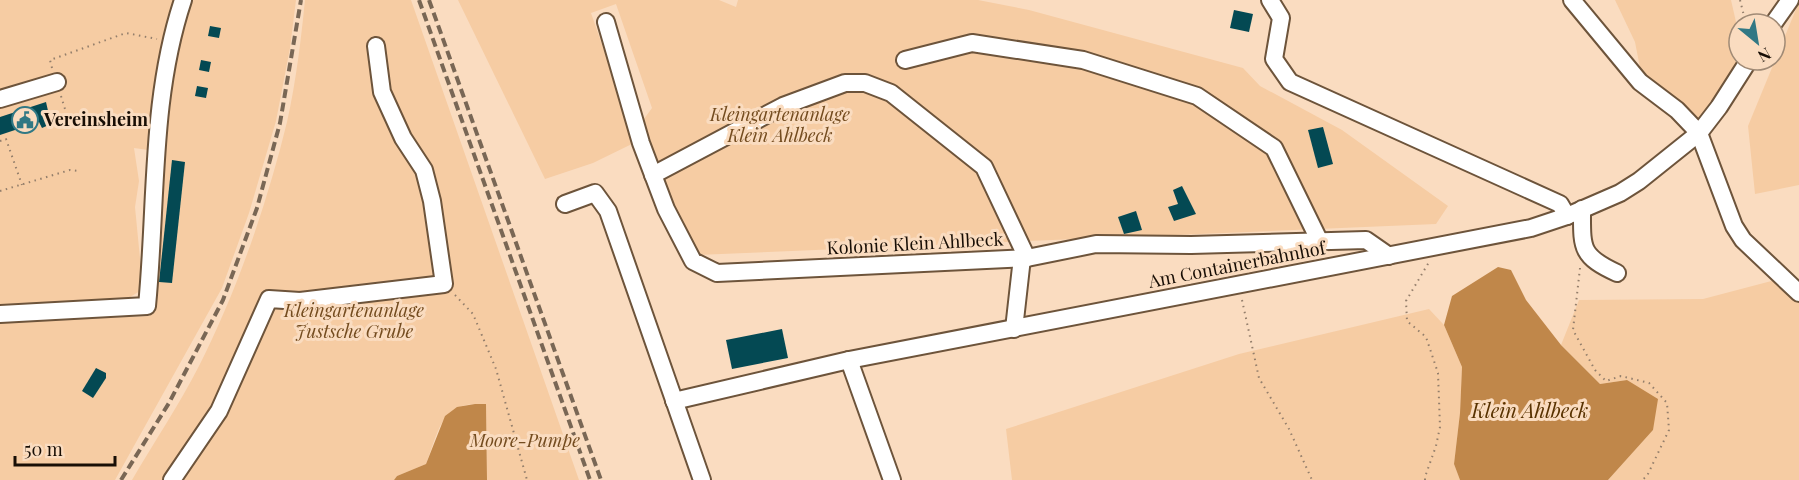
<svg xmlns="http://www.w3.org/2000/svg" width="1799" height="480" font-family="'Playfair Display',serif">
	<rect width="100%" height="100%" fill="#fadcc0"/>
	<g fill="#f6cca3">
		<path d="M0 0H173L148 150 134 148 139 181 135 207 143 289 127 299 0 305Z"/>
		<path d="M188 0H296L290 48 276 121 249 213 222 288 115 480H0V322L150 316 166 95Z"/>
		<path d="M305 0H411L579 480H487L486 405C441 399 439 431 426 464L397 476 394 480H132C154 442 179 405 199 366 237 291 267 204 287 122 296 82 301 40 305 0Z"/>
		<path d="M458 0H719L736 7 738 0H978L1029 10 1243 68 1260 86 1342 130 1448 206 1436 224 697 255 646 141 641 123 652 108 616 4 591 13 636 142 593 163 545 179Z"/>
		<path d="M1615 0H1731L1739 35V60H1742L1698 122 1643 83 1635 42Z"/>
		<path d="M1799 2V185L1755 194 1748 126Z"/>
		<path d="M1779 279 1799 301V480H1608L1653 430 1627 380 1600 384 1561 345 1579 300 1703 299Z"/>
		<path d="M1429 309 1444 325 1462 367 1460 413 1454 464 1460 480H1012L1006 429 1239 354Z"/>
	</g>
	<g fill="#c0874a">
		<path d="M1498 267 1511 270 1526 300 1561 345 1600 384 1627 380 1658 399 1653 430 1608 480H1460L1454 464 1460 413 1462 367 1444 325 1452 296Z"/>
		<path d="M475 404H486L487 480H394L397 476 426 464 445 416 457 407Z"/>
	</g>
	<g fill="#044953">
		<path d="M1234 10 1253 14 1249 32 1230 28Z"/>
		<path d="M210 26 221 28 219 38 208 36Z"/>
		<path d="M201 60 211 62 209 72 199 70Z"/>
		<path d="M197 86 208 88 206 98 195 96Z"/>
		<path d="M46 102 51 124 42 128 39 122 0 135V117Z"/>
		<path d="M1323 127 1333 164 1318 168 1308 130Z"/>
		<path d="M172 160 185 162 172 283 159 282Z"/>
		<path d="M1182 186 1196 214 1174 221 1168 207 1178 204 1173 190Z"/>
		<path d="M1136 211 1142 230 1124 234 1118 217Z"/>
		<path d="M782 329 788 358 732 369 726 340Z"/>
		<path d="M96 368 106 373V378L93 398 82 391Z"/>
	</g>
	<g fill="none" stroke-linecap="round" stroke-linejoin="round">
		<defs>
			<g id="minor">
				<path d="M1270 0 1281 18 1274 59 1290 82 1560 204 1567 216"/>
				<path d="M1572 0 1640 82 1677 110 1699 133 1734 226 1743 240 1799 293"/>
				<path d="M606 22 641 143 666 209 693 261 717 273 1027 258 1096 244 1191 245 1366 240 1389 256"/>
				<path d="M1773 24 1790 0"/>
				<path d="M905 60 972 43 1083 60 1197 96 1274 148 1319 240"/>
				<path d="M0 99 57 82"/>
				<path d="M653 175 783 106 845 83H865L891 93 984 167 1027 258"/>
				<path d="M565 204 595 193 608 211 702 480"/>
				<path d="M1582 209C1582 248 1580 256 1617 273"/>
				<path d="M0 314 147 306C157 204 150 99 183 0"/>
				<path d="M1014 329 1022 258"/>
				<path d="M849 360 892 480"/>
				<path d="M674 401 849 360 1531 228 1567 216 1620 193 1639 181 1699 133 1719 107 1749 60"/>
				<path d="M172 480 219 411 269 299 300 301 444 284 432 201 424 170 403 138 382 92 376 46"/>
			</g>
		</defs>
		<use href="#minor" stroke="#6d543b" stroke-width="20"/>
		<g stroke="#937e6b" stroke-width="2" stroke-dasharray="1.5 4.5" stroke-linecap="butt">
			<path d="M1740 0 1746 24"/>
			<path d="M52 68 50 60 126 33 157 39"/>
			<path d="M61 96 69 122"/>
			<path d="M0 141 6 139 22 185"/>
			<path d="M0 191 70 170 79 171"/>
			<path d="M1580 268 1573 330 1595 370 1606 381 1621 376 1649 383 1667 403 1669 430 1647 476 1642 480"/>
			<path d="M455 295 473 314 496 369 527 480"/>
			<path d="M1242 300 1259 378 1289 429 1312 480"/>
			<path d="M1425 480V477L1436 446 1440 427 1438 373 1426 337 1407 321 1406 301 1429 262"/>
		</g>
		<use href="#minor" stroke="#fff" stroke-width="16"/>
		<g stroke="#796755" stroke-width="4" stroke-dasharray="9 4.5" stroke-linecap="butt">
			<path d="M419 0 590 480"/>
			<path d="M429 0 601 480"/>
			<path d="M121 480 169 403 223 300 257 208 280 123 301 0"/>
		</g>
	</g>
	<defs>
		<symbol id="civic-ring" viewBox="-11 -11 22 22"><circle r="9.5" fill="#fadcc0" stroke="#317884" stroke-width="1.5"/><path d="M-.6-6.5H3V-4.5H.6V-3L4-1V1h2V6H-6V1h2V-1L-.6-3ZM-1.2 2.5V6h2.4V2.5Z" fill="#317884"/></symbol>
	</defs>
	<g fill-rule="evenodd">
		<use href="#civic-ring" x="10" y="105" width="30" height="30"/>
	</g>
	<g text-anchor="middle" stroke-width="6" stroke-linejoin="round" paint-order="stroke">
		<g font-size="18" font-style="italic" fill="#744c1f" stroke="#fadcc0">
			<text x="780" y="121">Kleingartenanlage<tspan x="780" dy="21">Klein Ahlbeck</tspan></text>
			<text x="354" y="317">Kleingartenanlage<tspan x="354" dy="21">Justsche Grube</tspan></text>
			<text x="525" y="447">Moore-Pumpe</text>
		</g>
		<g font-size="18" font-weight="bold" fill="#180e05" stroke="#fadcc0" text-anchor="start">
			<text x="44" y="126">Vereinsheim</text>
		</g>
		<g font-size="18" fill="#180e05" stroke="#fadcc0">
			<text transform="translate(915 244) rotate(-3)" y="6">Kolonie Klein Ahlbeck</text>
			<text transform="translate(1237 265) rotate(-11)" y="6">Am Containerbahnhof</text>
		</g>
		<g font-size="20" font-style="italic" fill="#583200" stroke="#fadcc0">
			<text x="1530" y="418">Klein Ahlbeck</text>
		</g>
	</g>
	<g transform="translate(1757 42) rotate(150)"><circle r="28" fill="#fadcc0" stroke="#a08a75" stroke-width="1.5"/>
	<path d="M0-4.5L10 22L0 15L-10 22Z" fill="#317884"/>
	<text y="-9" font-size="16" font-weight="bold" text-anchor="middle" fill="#180e05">N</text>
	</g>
	<path d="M15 456v9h100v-9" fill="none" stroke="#180e05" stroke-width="3"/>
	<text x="24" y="456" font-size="18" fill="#180e05" stroke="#fadcc0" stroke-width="4.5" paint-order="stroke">50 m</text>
</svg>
